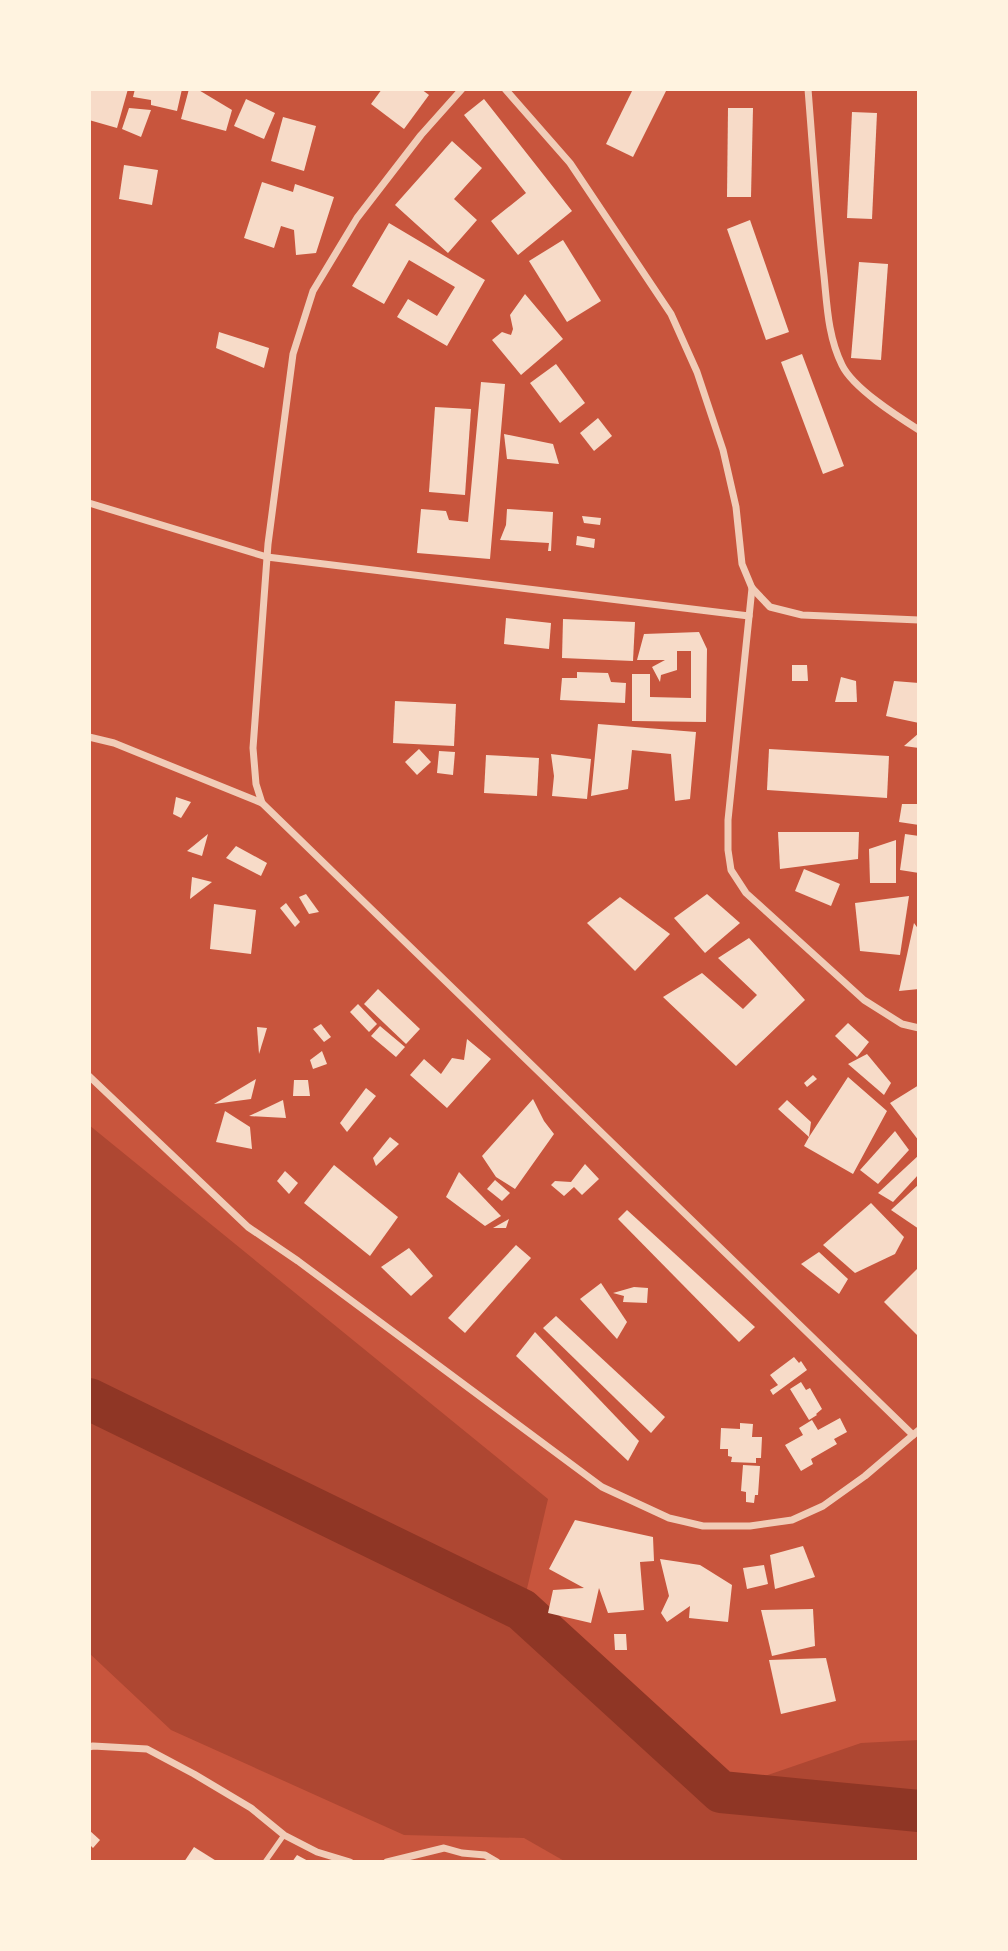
<svg xmlns="http://www.w3.org/2000/svg" width="1008" height="1951" font-family="Ubuntu,sans-serif">
	<rect width="100%" height="100%" fill="#c8553d"/>
	<path fill="#ae4732" d="M89 1125 548 1499 522 1610 721 1791 861 1743 919 1740V1862H566L524 1838 404 1835 171 1730 89 1653Z"/>
	<g fill="none" stroke-linecap="round" stroke-linejoin="round">
		<path stroke="#8f3625" stroke-width="42" d="M89 1399 522 1610 721 1792 919 1811"/>
	</g>
	<g fill="#f7dbc8">
		<path d="M89 89H128L117 128 89 120Z"/>
		<path d="M135 89H182L177 111 151 105V100L133 97Z"/>
		<path d="M189 89H197L232 110 226 131 181 119Z"/>
		<path d="M382 89H421L429 95 404 129 371 104Z"/>
		<path d="M633 89 666 91 633 157 606 144Z"/>
		<path d="M246 99 275 113 264 139 234 126Z"/>
		<path d="M484 99 572 211 518 255 491 221 526 193 464 115Z"/>
		<path d="M129 108 151 110 141 137 122 129Z"/>
		<path d="M728 108H753L751 197H727Z"/>
		<path d="M852 112 877 113 872 219 847 218Z"/>
		<path d="M283 117 316 126 304 171 271 161Z"/>
		<path d="M452 141 482 168 454 199 477 220 448 253 395 205Z"/>
		<path d="M124 165 158 170 152 205 119 199Z"/>
		<path d="M262 182 293 192 295 184 334 197 316 253 296 255 294 230 281 226 274 248 244 238Z"/>
		<path d="M750 220 789 332 766 340 727 229Z"/>
		<path d="M389 223 485 280 447 346 397 317 408 299 437 316 455 287 409 260 384 304 352 286Z"/>
		<path d="M563 240 601 301 567 322 529 261Z"/>
		<path d="M859 262 888 264 881 360 851 358Z"/>
		<path d="M525 294 563 339 521 375 492 340 502 332 511 335 513 329 510 315Z"/>
		<path d="M219 332 269 348 264 368 216 348Z"/>
		<path d="M802 354 844 466 823 474 781 362Z"/>
		<path d="M556 364 585 403 560 423 530 383Z"/>
		<path d="M481 382 505 384 490 559 417 553 421 509 446 511 449 520 468 522Z"/>
		<path d="M435 407 471 409 465 495 429 492Z"/>
		<path d="M598 418 612 436 594 451 580 433Z"/>
		<path d="M504 434 553 444 559 464 507 459Z"/>
		<path d="M507 509 553 512 551 551H548L549 543 500 540 506 525Z"/>
		<path d="M582 516 601 518 600 525 584 523Z"/>
		<path d="M577 536 595 539 594 548 576 545Z"/>
		<path d="M506 618 551 623 549 649 504 644Z"/>
		<path d="M563 619 635 622 633 661 562 658Z"/>
		<path d="M699 632 707 649 706 722 632 721V674H650V697L691 698V651H677V670L661 675 660 682 652 667 665 660H637L644 634Z"/>
		<path d="M792 665H807L808 681H792Z"/>
		<path d="M577 672 608 673 611 682 626 683 625 703 560 700 562 678H577Z"/>
		<path d="M841 677 856 681 857 702H835Z"/>
		<path d="M894 681 919 683V723L886 716Z"/>
		<path d="M395 701 456 704 454 746 393 743Z"/>
		<path d="M598 724 696 732 690 799 675 801 671 754 632 750 628 789 591 796Z"/>
		<path d="M919 733V748L904 746Z"/>
		<path d="M419 749 431 762 417 775 405 762Z"/>
		<path d="M769 749 889 756 887 798 767 790Z"/>
		<path d="M439 751 455 752 453 775 437 773Z"/>
		<path d="M551 754 591 759 587 799 552 796 554 776Z"/>
		<path d="M486 755 539 758 537 796 484 793Z"/>
		<path d="M176 797 191 802 181 818 173 814Z"/>
		<path d="M902 804H919V825L899 822Z"/>
		<path d="M778 832H859L858 859 780 869Z"/>
		<path d="M208 834 202 856 187 851Z"/>
		<path d="M905 834 919 836V873L900 870Z"/>
		<path d="M896 840V883H870L869 849Z"/>
		<path d="M236 846 267 863 261 876 226 858Z"/>
		<path d="M804 869 840 884 831 906 795 891Z"/>
		<path d="M192 877 212 882 190 899Z"/>
		<path d="M306 894 319 912 309 914 299 897Z"/>
		<path d="M707 894 740 923 705 953 674 918Z"/>
		<path d="M909 896 900 955 860 951 855 903Z"/>
		<path d="M620 897 670 934 635 971 587 923Z"/>
		<path d="M286 903 300 922 295 927 280 908Z"/>
		<path d="M214 904 256 910 251 954 210 949Z"/>
		<path d="M914 923 919 930V989L899 991Z"/>
		<path d="M749 938 805 1000 736 1066 663 997 702 973 743 1009 757 995 718 958Z"/>
		<path d="M378 989 420 1029 406 1044 364 1004Z"/>
		<path d="M358 1004 377 1024 369 1032 350 1012Z"/>
		<path d="M848 1023 869 1042 857 1057 835 1036Z"/>
		<path d="M321 1024 331 1037 324 1042 313 1029Z"/>
		<path d="M380 1026 405 1047 396 1057 371 1036Z"/>
		<path d="M257 1027 267 1028 259 1054Z"/>
		<path d="M467 1039 491 1059 447 1108 410 1075 424 1059 441 1074 452 1058 464 1060Z"/>
		<path d="M322 1051 327 1064 313 1069 310 1060Z"/>
		<path d="M867 1054 891 1083 884 1095 848 1064Z"/>
		<path d="M813 1075 817 1079 807 1087 804 1083Z"/>
		<path d="M848 1077 887 1111 853 1174 804 1146 809 1137 778 1109 787 1100 811 1122 809 1137Z"/>
		<path d="M256 1079 251 1099 214 1104Z"/>
		<path d="M294 1080H308L310 1096H293Z"/>
		<path d="M919 1085V1141L890 1103Z"/>
		<path d="M366 1088 376 1096 347 1132 340 1123Z"/>
		<path d="M533 1099 544 1121 554 1134 515 1189 496 1177 482 1156Z"/>
		<path d="M283 1100 286 1118 249 1116Z"/>
		<path d="M225 1111 250 1127 252 1149 216 1142Z"/>
		<path d="M895 1131 909 1150 878 1184 860 1170Z"/>
		<path d="M390 1137 399 1144 376 1166 373 1158Z"/>
		<path d="M919 1155V1174L893 1202 878 1193Z"/>
		<path d="M585 1164 599 1179 582 1195 574 1187 564 1196 551 1185 555 1181 571 1182Z"/>
		<path d="M334 1165 398 1217 370 1256 304 1203Z"/>
		<path d="M285 1171 298 1183 289 1194 277 1181Z"/>
		<path d="M459 1172 501 1216 485 1226 446 1197Z"/>
		<path d="M495 1180 510 1193 502 1201 487 1189Z"/>
		<path d="M919 1184V1229L891 1210Z"/>
		<path d="M871 1203 904 1237 895 1254 855 1273 823 1245Z"/>
		<path d="M627 1210 755 1327 739 1342 618 1219Z"/>
		<path d="M509 1219 506 1228H493Z"/>
		<path d="M516 1245 531 1258 465 1333 448 1318Z"/>
		<path d="M409 1248 433 1276 411 1296 381 1267Z"/>
		<path d="M819 1252 848 1279 839 1294 801 1264Z"/>
		<path d="M919 1267V1337L884 1302Z"/>
		<path d="M601 1283 627 1322 617 1339 580 1299Z"/>
		<path d="M634 1287 648 1288 647 1303 623 1302 624 1296 613 1293Z"/>
		<path d="M556 1316 665 1417 651 1433 543 1328Z"/>
		<path d="M535 1332 639 1441 628 1461 516 1356Z"/>
		<path d="M794 1357 799 1363 801 1361 807 1370 773 1395 770 1390 778 1385 770 1375Z"/>
		<path d="M801 1382 806 1390 810 1388 822 1409 816 1414 817 1415 809 1420 790 1389Z"/>
		<path d="M840 1418 847 1432 834 1439 837 1444 811 1459 813 1464 801 1471 785 1445 803 1435 799 1428 812 1420 818 1430Z"/>
		<path d="M740 1423 753 1424 752 1437H762L761 1458H756V1463L731 1462 732 1457 728 1456V1449H720L721 1428 740 1429Z"/>
		<path d="M743 1465 760 1466 758 1495H755L754 1503 746 1502V1492L741 1491Z"/>
		<path d="M575 1520 653 1537 654 1561 640 1562 644 1610 608 1613 599 1588 591 1623 548 1613 553 1590 584 1588 549 1569Z"/>
		<path d="M803 1546 815 1577 775 1589 770 1555Z"/>
		<path d="M660 1559 700 1565 732 1585 728 1622 689 1618 690 1606 667 1622 661 1613 669 1596Z"/>
		<path d="M764 1565 768 1584 747 1589 743 1568Z"/>
		<path d="M813 1609 815 1646 772 1656 761 1610Z"/>
		<path d="M614 1634H626L627 1650H615Z"/>
		<path d="M826 1658 836 1701 781 1714 769 1660Z"/>
		<path d="M89 1830 100 1840 93 1848 89 1844Z"/>
		<path d="M194 1847 218 1862H184Z"/>
		<path d="M297 1855 310 1862H292Z"/>
	</g>
	<g fill="none" stroke-linecap="round" stroke-linejoin="round">
		<path stroke="#f1ccb7" stroke-width="5" d="M265 1862 284 1835"/>
		<g stroke="#f1ccb7" stroke-width="7">
			<path d="M462 89 421 135 357 218 313 291 293 354 268 544 253 748 256 784 262 803 913 1435"/>
			<path d="M505 89 570 163 671 314 697 372 723 450 736 507 742 564 752 588 770 607 802 615 919 620"/>
			<path d="M808 89C813 151 817 214 824 276 827 305 828 337 842 365 853 388 897 416 919 430"/>
			<path d="M89 503 267 557 749 616"/>
			<path d="M752 588 728 820V850L731 870 746 893 864 1000 902 1024 919 1028"/>
			<path d="M89 737 114 743 262 803"/>
			<path d="M89 1076 248 1227 298 1261 602 1487 669 1518 703 1526H750L792 1520 823 1506 865 1476 919 1430"/>
			<path d="M89 1747 93 1746 147 1749 194 1774 251 1808 284 1835 317 1852 350 1862"/>
			<path d="M387 1862 444 1848 462 1853 485 1855 497 1862"/>
		</g>
	</g>
	<rect width="1008" height="1951" fill="none" stroke="#fff3e0" stroke-width="182"/>
</svg>
